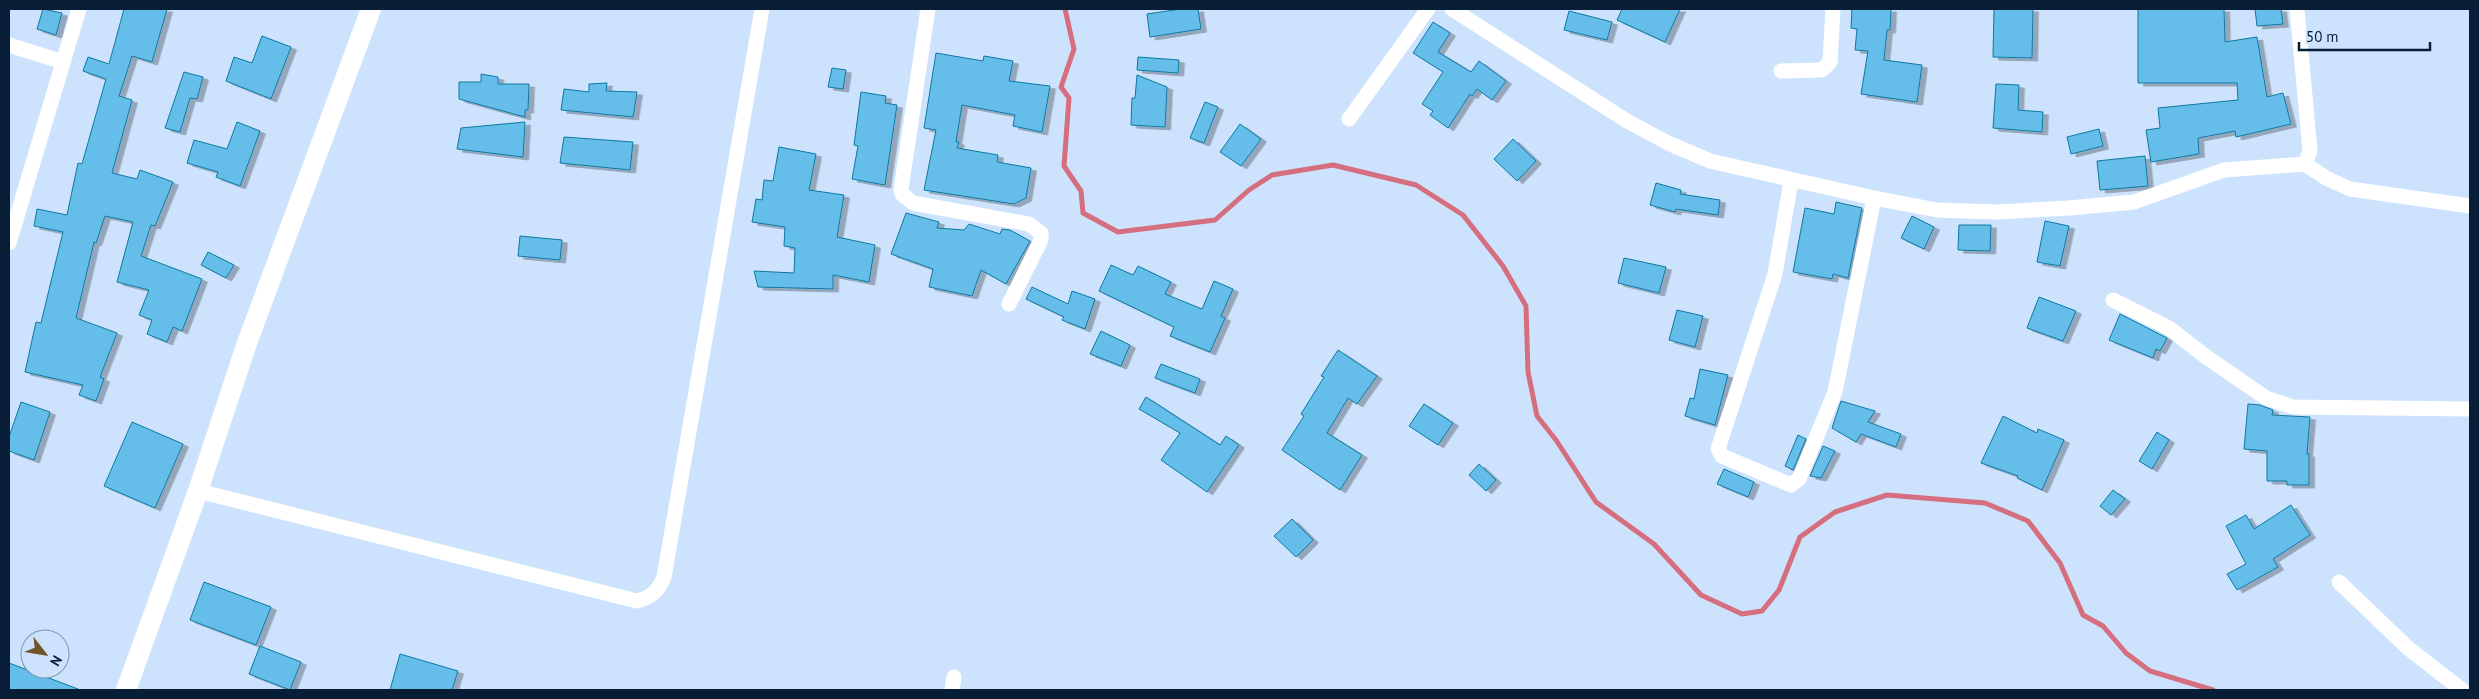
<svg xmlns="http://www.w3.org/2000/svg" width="2479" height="699" font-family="'PT Sans',sans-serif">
	<defs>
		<filter id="shadow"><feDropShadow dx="5.5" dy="3" stdDeviation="0" flood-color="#0004"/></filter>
	</defs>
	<rect width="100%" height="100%" fill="#cde3fd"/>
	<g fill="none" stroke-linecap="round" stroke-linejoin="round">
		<path stroke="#d56e7e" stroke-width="5" d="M1065 9 1074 49 1061 87 1069 98 1064 166 1081 191 1083 213 1118 232 1215 220 1249 190 1272 175 1333 165 1416 185 1463 215 1503 266 1526 306 1528 372 1537 416 1556 440 1596 502 1654 544 1701 595 1742 614 1762 611 1779 590 1800 537 1835 512 1887 495 1985 503 2028 521 2060 563 2083 615 2103 626 2126 653 2150 671 2213 690"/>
	</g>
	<g fill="#65beea" stroke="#0e78a1" filter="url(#shadow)">
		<path d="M43 9 62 13 56 35 37 29Z"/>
		<path d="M124 9H167L152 62 132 56 119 96 132 100 112 173 137 179 140 170 173 182 155 226 151 225 141 256 202 279 182 331 173 327 167 342 147 334 152 320 139 315 149 290 117 282 133 222 105 216 96 243 94 242 76 318 117 333 100 377 104 379 96 401 79 395 83 385 25 372 36 322 41 323 63 232 34 226 37 209 67 215 78 163 82 164 106 79 83 71 88 57 109 64Z"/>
		<path d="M1181 9H1198L1201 29 1150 37 1147 14Z"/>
		<path d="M1622 9H1680L1665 42 1617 20Z"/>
		<path d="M1852 9H1891L1890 30H1887L1884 60 1922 65 1917 102 1861 94 1868 51 1855 50 1857 29 1851 28Z"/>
		<path d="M1994 9H2033L2032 58 1993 57Z"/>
		<path d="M2138 9H2224L2225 42 2257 37 2267 97 2283 93 2291 124 2236 137 2235 131 2198 138 2199 154 2151 162 2146 130 2160 128 2158 108 2238 100 2237 83H2138Z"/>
		<path d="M2255 9H2281L2283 24 2257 26Z"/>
		<path d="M1569 11 1612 22 1607 40 1564 30Z"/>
		<path d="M1433 22 1450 33 1438 52 1471 72 1479 61 1506 81 1492 100 1477 89 1472 96 1470 94 1448 128 1430 115 1433 111 1422 104 1443 72 1413 53Z"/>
		<path d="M262 36 291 47 271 99 226 81 234 57 252 63Z"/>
		<path d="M936 53 983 61 984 56 1013 61 1009 81 1050 86 1042 132 1013 126 1015 115 962 105 956 142H959L957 148 998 155 997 162 1031 168 1026 198 1014 204 924 190 936 130 924 128Z"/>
		<path d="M1138 57 1179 60 1178 73 1137 70Z"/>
		<path d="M832 68 846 70 843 89 828 87Z"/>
		<path d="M184 72 203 77 197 99 190 98 180 132 165 128Z"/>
		<path d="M481 74 498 77V84H529L528 110H525V117L459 99V82H481Z"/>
		<path d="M1137 75 1167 87 1165 127 1131 125 1132 98H1135Z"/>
		<path d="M607 83 606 91 637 92 633 117 561 110 564 89 589 92V84Z"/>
		<path d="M1996 84 2019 85 2018 110 2043 112 2042 132 1993 128Z"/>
		<path d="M861 92 886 96 885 103 897 105 885 185 852 179 858 146 854 145Z"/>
		<path d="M1205 102 1218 107 1204 143 1190 138Z"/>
		<path d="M237 122 260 131 240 186 216 177 218 172 187 163 194 140 227 149Z"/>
		<path d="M525 122 523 157 457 149 461 128Z"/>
		<path d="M1240 124 1261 139 1241 166 1220 152Z"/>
		<path d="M2099 129 2103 146 2071 154 2067 137Z"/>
		<path d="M564 137 633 142 630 170 560 163Z"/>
		<path d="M1513 139 1536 161 1517 181 1494 159Z"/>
		<path d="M779 147 816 154 809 190 844 195 837 237 875 245 869 282 833 275V289L758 287 754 271 794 273 795 248 784 246 785 227 752 222 756 199 762 200 764 180 773 181Z"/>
		<path d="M2145 156 2148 186 2100 190 2097 161Z"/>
		<path d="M1656 183 1681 190 1680 194 1720 200 1718 215 1676 209 1675 212 1650 205Z"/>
		<path d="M1836 202 1862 208 1848 278 1833 274 1832 279 1793 272 1805 208 1834 214Z"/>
		<path d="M906 213 939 222 937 228 964 230 969 224 1000 234 1002 229 1010 230 1030 241 1006 284 981 270 972 296 929 287 933 269 891 254Z"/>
		<path d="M1912 216 1934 227 1924 249 1901 238Z"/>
		<path d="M2045 221 2069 226 2060 266 2037 262Z"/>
		<path d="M1959 225H1991L1990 251 1958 250Z"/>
		<path d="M520 236 562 240 560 260 518 256Z"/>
		<path d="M208 252 234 265 226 278 201 265Z"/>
		<path d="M1624 258 1666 267 1659 293 1618 283Z"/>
		<path d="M1111 265 1133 275 1138 266 1171 282 1165 294 1202 309 1214 281 1233 289 1221 316 1225 318 1210 352 1170 336 1174 327 1099 291Z"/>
		<path d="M1032 287 1068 304 1072 291 1095 299 1085 329 1062 320 1064 317 1026 299Z"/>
		<path d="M2039 297 2076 311 2063 341 2027 328Z"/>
		<path d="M1677 310 1703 316 1695 347 1669 340Z"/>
		<path d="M2120 314 2167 338 2160 351 2156 349 2153 358 2109 340Z"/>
		<path d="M1101 331 1130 345 1121 366 1090 354Z"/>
		<path d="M1338 350 1377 376 1357 404 1348 398 1327 433 1362 455 1340 490 1282 450 1304 416 1301 414 1324 377 1321 376Z"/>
		<path d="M1161 364 1200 379 1195 393 1155 378Z"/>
		<path d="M1700 369 1728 375 1715 425 1685 416 1690 398 1694 399Z"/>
		<path d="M1146 397 1220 445 1226 436 1239 445 1207 492 1161 460 1180 433 1139 409Z"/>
		<path d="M1841 401 1875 411 1868 422 1901 434 1896 447 1861 434 1856 442 1832 428Z"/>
		<path d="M21 402 50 412 34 460 9 451V437Z"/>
		<path d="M1424 404 1453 423 1438 445 1409 426Z"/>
		<path d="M2248 404 2260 405 2273 410 2272 415 2310 417 2307 454H2309V485H2287V481H2267V451L2244 449Z"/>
		<path d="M2003 416 2037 433 2038 429 2064 440 2042 490 2017 478 2018 476 1981 463Z"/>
		<path d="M132 422 183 444 155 508 104 486Z"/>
		<path d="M2157 432 2169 440 2152 469 2139 461Z"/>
		<path d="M1798 435 1806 439 1793 470 1785 466Z"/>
		<path d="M1823 446 1835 451 1821 478 1810 476Z"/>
		<path d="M1479 464 1496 480 1486 491 1469 475Z"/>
		<path d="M1724 469 1754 482 1748 497 1717 484Z"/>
		<path d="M2113 490 2125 499 2111 515 2100 506Z"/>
		<path d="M2291 505 2310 535 2273 559 2278 567 2237 590 2227 574 2246 564 2226 526 2246 515 2254 529Z"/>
		<path d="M1292 519 1313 540 1296 557 1274 536Z"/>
		<path d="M204 582 271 607 256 645 190 620Z"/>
		<path d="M260 646 301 662 290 690 249 674Z"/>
		<path d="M400 654 458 671 452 690H390Z"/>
		<path d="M9 663 78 689V690H9Z"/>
	</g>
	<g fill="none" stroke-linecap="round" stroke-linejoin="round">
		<g stroke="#fff" stroke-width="15">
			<path d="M928 9 901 189 902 194 913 203 1029 224 1041 233V240L1009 304"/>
			<path d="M1452 9 1627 121 1668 143 1710 161 1874 198 1937 210 1997 212 2069 208 2134 202 2224 170 2305 164 2310 151 2297 9"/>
			<path d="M9 45 63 62"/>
			<path d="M1781 71 1822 70 1830 62 1833 9"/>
			<path d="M1349 119 1428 9"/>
			<path d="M2305 164 2326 178 2350 189 2470 206"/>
			<path d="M1791 181 1775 274 1718 449 1722 456 1791 485 1799 479 1835 392 1874 198"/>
			<path d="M9 243 79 9"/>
			<path d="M2113 300 2169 328 2205 356 2266 398 2293 407 2470 409"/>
			<path d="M198 491 637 601C652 597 658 591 664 577L762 9"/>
			<path d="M2339 582 2408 648 2462 690"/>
			<path d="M952 690 954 677"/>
		</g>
		<path stroke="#fff" stroke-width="20" d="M126 690 198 491 247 343 371 9"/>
	</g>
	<rect width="2479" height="699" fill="none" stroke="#081e36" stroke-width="20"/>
	<g transform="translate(45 654) rotate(121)"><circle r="24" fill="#cde3fd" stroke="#7e94ad"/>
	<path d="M0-4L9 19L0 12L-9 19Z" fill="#735329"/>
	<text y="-8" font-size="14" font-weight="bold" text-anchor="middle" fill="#081e36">N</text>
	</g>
	<path d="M2299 42v8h131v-8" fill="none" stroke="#081e36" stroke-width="2.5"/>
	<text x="2306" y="42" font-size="15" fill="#081e36" stroke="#cde3fd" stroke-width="4" paint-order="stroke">50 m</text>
</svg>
